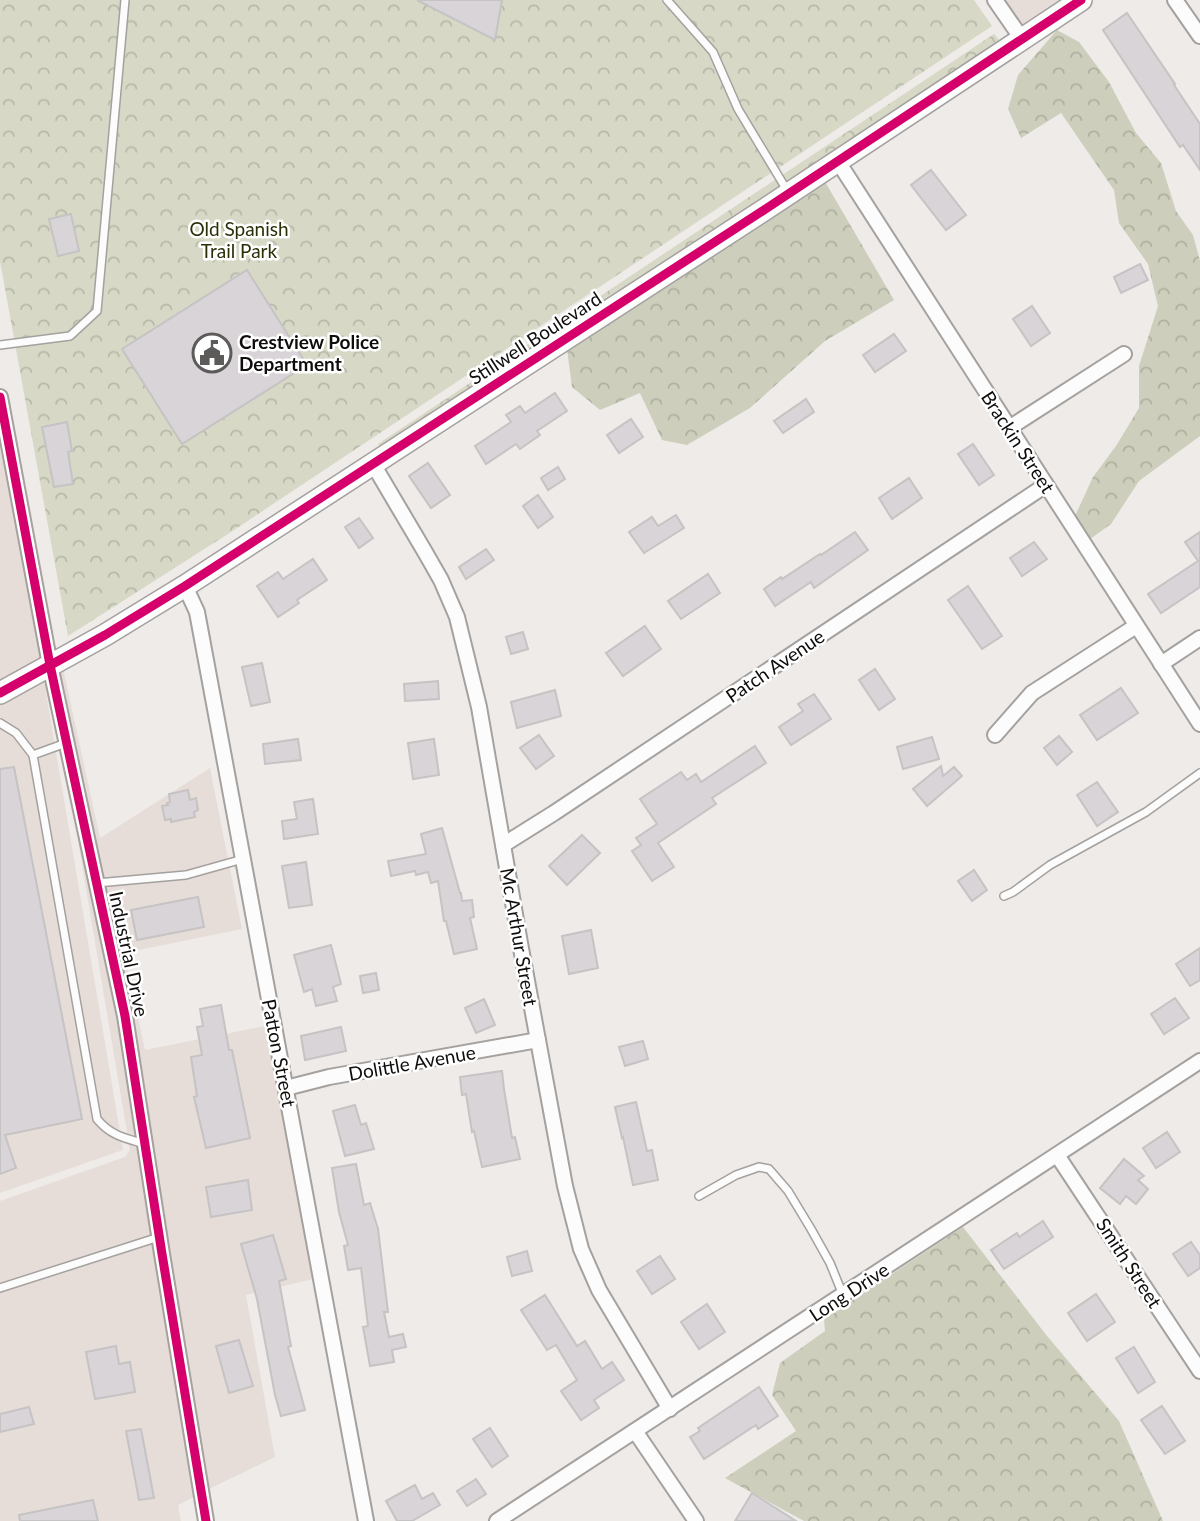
<svg xmlns="http://www.w3.org/2000/svg" width="1200" height="1521" font-family="Lato,sans-serif">
	<defs>
		<pattern id="forest-crowns" width="20" height="18" patternUnits="userSpaceOnUse" patternTransform="scale(1.75)"><rect width="20" height="18" fill="#cdcfbc"/><path d="M2 6a3 3 0 1 1 6 0M12 15a3 3 0 1 1 6 0" fill="none" stroke="#afb1a0"/></pattern>
		<pattern id="park-crowns" width="20" height="18" patternUnits="userSpaceOnUse" patternTransform="scale(1.75)"><rect width="20" height="18" fill="#d7d9c6"/><path d="M2 6a3 3 0 1 1 6 0M12 15a3 3 0 1 1 6 0" fill="none" stroke="#b7b9a9"/></pattern>
	</defs>
	<rect width="100%" height="100%" fill="#eeebe8"/>
	<g fill="#e6ddd8">
		<path d="M1005 0H1065L1024 27Z"/>
		<path d="M0 440 41 660 0 682Z"/>
		<path d="M63 668 100 838 210 768 242 929 124 953 145 1050 265 1026 313 1279 246 1295 275 1457 209 1489 170 1254 133 1016 59 670Z"/>
		<path d="M43 675 123 1150 0 1193V701Z"/>
		<path d="M73 811 117 1017 154 1255 194 1497 178 1505 181 1521H0V1201L125 1157 130 1150Z"/>
	</g>
	<g fill="url(#forest-crowns)">
		<path d="M1057 30 1079 42 1109 82 1136 133 1161 163 1176 211 1193 235 1200 261V436L1139 481 1111 524 1090 539 1075 516 1093 477 1116 446 1139 408V366L1158 306 1148 264 1119 223 1114 190 1061 113 1021 138 1008 109 1018 75Z"/>
		<path d="M824 180 894 300 825 341 750 408 687 445 662 440 640 393 600 410 572 387 567 349Z"/>
		<path d="M963 1227 1047 1336 1119 1421 1163 1521H804L725 1478 796 1431 772 1395 780 1363 825 1331 824 1319Z"/>
	</g>
	<g fill="url(#park-crowns)">
		<path d="M0 0H974L992 26 231 532 68 636 0 261Z"/>
		<path d="M994 34 999 40 946 77 759 202 381 448 378 444Z"/>
	</g>
	<g fill="#d9d4d8" stroke="#c5c3c3" stroke-width="2">
		<path d="M417 0H502L495 40Z"/>
		<path d="M1127 13 1175 84 1174 85 1200 124V170L1183 145 1180 147 1103 30Z"/>
		<path d="M931 170 966 215 946 230 911 185Z"/>
		<path d="M71 214 79 251 58 256 49 219Z"/>
		<path d="M1140 264 1148 280 1121 293 1114 277Z"/>
		<path d="M247 270 307 365 182 444 122 349Z"/>
		<path d="M1032 306 1050 333 1031 346 1013 319Z"/>
		<path d="M894 334 906 351 875 372 863 355Z"/>
		<path d="M555 393 567 411 537 431 540 435 520 449 516 444 486 464 475 446 511 422 506 415 520 406 525 413Z"/>
		<path d="M806 399 814 412 783 433 774 421Z"/>
		<path d="M631 419 643 437 619 453 607 435Z"/>
		<path d="M67 422 72 451 68 452 73 484 54 487 42 427Z"/>
		<path d="M973 444 994 475 979 485 958 454Z"/>
		<path d="M428 463 450 495 431 508 409 476Z"/>
		<path d="M558 467 565 479 548 490 541 478Z"/>
		<path d="M909 478 922 498 892 519 879 498Z"/>
		<path d="M538 495 553 517 538 528 523 506Z"/>
		<path d="M676 515 684 528 644 553 629 532 652 517 658 526Z"/>
		<path d="M359 518 373 538 359 548 345 527Z"/>
		<path d="M855 532 868 550 814 588 811 582 775 606 764 589 781 577 782 579 820 554 821 555Z"/>
		<path d="M1200 532V587L1161 613 1148 594 1198 561 1185 542Z"/>
		<path d="M1034 542 1047 559 1022 576 1010 558Z"/>
		<path d="M486 549 494 560 466 579 459 567Z"/>
		<path d="M313 559 327 580 297 600 299 603 278 617 257 586 278 572 283 579Z"/>
		<path d="M708 574 720 593 681 619 668 601Z"/>
		<path d="M968 586 1002 636 982 649 948 600Z"/>
		<path d="M645 626 661 649 623 676 606 653Z"/>
		<path d="M523 632 528 649 511 654 506 637Z"/>
		<path d="M262 663 270 702 251 706 242 667Z"/>
		<path d="M875 669 895 699 879 710 859 680Z"/>
		<path d="M438 681 439 699 405 701 404 684Z"/>
		<path d="M1121 688 1138 713 1097 740 1080 715Z"/>
		<path d="M555 690 561 716 517 728 511 702Z"/>
		<path d="M814 694 831 719 791 745 779 727 803 711 798 704Z"/>
		<path d="M539 735 554 756 536 769 520 748Z"/>
		<path d="M1059 736 1072 752 1057 765 1044 748Z"/>
		<path d="M932 737 939 759 903 769 897 747Z"/>
		<path d="M298 739 301 760 265 764 263 744Z"/>
		<path d="M434 739 439 775 413 779 408 743Z"/>
		<path d="M755 746 766 763 712 798 716 804 658 843 674 867 652 881 632 851 641 845 636 838 657 824 640 799 681 772 687 780 696 774 701 782Z"/>
		<path d="M941 766 943 776 954 767 962 776 927 806 913 789Z"/>
		<path d="M14 767 82 1119 5 1135 16 1168 0 1174V769Z"/>
		<path d="M1097 782 1118 812 1097 826 1077 795Z"/>
		<path d="M188 790 190 800 196 798 198 810 194 812 195 817 171 822V819L165 820 162 806 168 805 167 803 170 802 169 794Z"/>
		<path d="M313 799 318 834 284 839 282 821 297 819 294 802Z"/>
		<path d="M442 828 460 893H461L462 901 472 900 474 917 470 918 477 949 454 954 446 921H444L438 881 431 883 428 872 416 875 415 871 391 876 388 861 426 854 421 834Z"/>
		<path d="M582 835 600 853 567 885 549 866Z"/>
		<path d="M306 862 312 905 289 908 282 866Z"/>
		<path d="M974 870 987 890 972 901 958 881Z"/>
		<path d="M198 897 204 927 137 940 131 910Z"/>
		<path d="M591 930 598 968 569 974 562 936Z"/>
		<path d="M331 945 341 984 333 987 337 1001 316 1006 312 989 304 992 294 955Z"/>
		<path d="M1200 948V980L1190 986 1176 964Z"/>
		<path d="M376 973 379 990 363 993 360 976Z"/>
		<path d="M1175 998 1189 1018 1164 1034 1151 1014Z"/>
		<path d="M484 999 495 1025 476 1033 465 1008Z"/>
		<path d="M221 1005 229 1050H232L250 1138 206 1148 194 1097 197 1096 191 1057 202 1055 197 1027 203 1026 200 1009Z"/>
		<path d="M341 1027 346 1051 305 1060 301 1036Z"/>
		<path d="M643 1041 648 1059 625 1066 619 1047Z"/>
		<path d="M502 1071 504 1089 512 1138 515 1137 520 1159 482 1167 474 1131 472 1132 466 1094 462 1095 460 1077Z"/>
		<path d="M636 1102 647 1151 652 1150 658 1180 633 1185 623 1137 622 1138 615 1107Z"/>
		<path d="M355 1105 361 1125 366 1123 374 1149 345 1156 333 1111Z"/>
		<path d="M1167 1132 1180 1152 1156 1168 1143 1148Z"/>
		<path d="M1124 1159 1144 1176 1138 1180 1148 1189 1136 1204 1126 1196 1120 1204 1100 1188Z"/>
		<path d="M356 1164 364 1205 370 1203 378 1229 388 1312H384L389 1337 403 1334 406 1347 392 1350 394 1362 370 1366 363 1327 368 1326 361 1268 348 1270 344 1246 348 1245 339 1212 332 1168Z"/>
		<path d="M248 1180 252 1210 211 1217 206 1187Z"/>
		<path d="M1043 1221 1053 1237 1004 1269 991 1250 1017 1233 1019 1237Z"/>
		<path d="M273 1235 286 1279 279 1281 291 1346 288 1347 305 1410 281 1416 275 1395 257 1299 241 1244Z"/>
		<path d="M1191 1242 1200 1255V1268L1188 1276 1173 1254Z"/>
		<path d="M527 1251 532 1271 512 1276 507 1257Z"/>
		<path d="M660 1256 675 1279 652 1294 637 1271Z"/>
		<path d="M1096 1294 1115 1322 1087 1341 1068 1313Z"/>
		<path d="M545 1295 577 1346 585 1341 602 1369 612 1362 624 1380 594 1400 599 1408 581 1420 561 1391 577 1380 556 1345 547 1350 521 1310Z"/>
		<path d="M707 1304 725 1332 699 1349 681 1322Z"/>
		<path d="M239 1340 253 1386 229 1393 216 1346Z"/>
		<path d="M116 1346 119 1364 130 1362 135 1392 95 1399 86 1352Z"/>
		<path d="M1134 1347 1155 1382 1138 1393 1116 1358Z"/>
		<path d="M759 1387 778 1416 758 1429 756 1425 704 1459 690 1437 700 1431 698 1428Z"/>
		<path d="M1162 1406 1185 1441 1165 1454 1141 1420Z"/>
		<path d="M29 1407 34 1424 0 1432V1414Z"/>
		<path d="M490 1428 508 1456 492 1467 473 1439Z"/>
		<path d="M141 1429 154 1498 139 1500 126 1431Z"/>
		<path d="M476 1479 486 1494 467 1506 457 1491Z"/>
		<path d="M415 1485 422 1499 433 1493 440 1505 412 1521H397L386 1501Z"/>
		<path d="M752 1493 796 1521H735Z"/>
		<path d="M93 1500 98 1521H20L19 1515Z"/>
	</g>
	<g fill="none" stroke-linecap="round" stroke-linejoin="round">
		<defs>
			<g id="lane">
				<path d="M667 0 713 52 738 109 788 192"/>
				<path d="M0 345 70 336 97 311 125 0"/>
				<path d="M0 723 16 733 33 755"/>
				<path d="M66 743 33 755 97 1119C111 1136 125 1138 145 1144"/>
				<path d="M97 883 186 875 243 859"/>
				<path d="M1004 896 1013 892 1050 865 1146 812 1200 773"/>
				<path d="M699 1196 736 1175 759 1167 769 1169 788 1191 811 1229 830 1263 843 1295"/>
				<path d="M0 1288 159 1237"/>
			</g>
			<g id="street">
				<path d="M995 0 1022 39"/>
				<path d="M1175 0 1200 36"/>
				<path d="M837 160 1200 724"/>
				<path d="M0 397 50 665 125 1016 162 1254 206 1521"/>
				<path d="M1009 428 1124 354"/>
				<path d="M373 464 425 552 441 580 457 617 479 707 520 943 565 1186 581 1249 599 1290 670 1409"/>
				<path d="M185 586 197 612 366 1521"/>
				<path d="M1161 664 1200 638"/>
				<path d="M995 735 1032 693 1136 626"/>
				<path d="M503 845 554 813 1046 485"/>
				<path d="M286 1088 329 1077 538 1040"/>
				<path d="M1057 1155 1200 1371"/>
				<path d="M635 1431 696 1521"/>
				<path d="M497 1521 1200 1061"/>
			</g>
			<path id="secondary" d="M0 693 105 635 185 586 764 210 1081 0"/>
		</defs>
		<use href="#lane" stroke="#a4a19f" stroke-width="10"/>
		<use href="#street" stroke="#a4a19f" stroke-width="18"/>
		<use href="#secondary" stroke="#a4a19f" stroke-width="24"/>
		<use href="#lane" stroke="#fcfcfc" stroke-width="7"/>
		<use href="#street" stroke="#fcfcfc" stroke-width="14"/>
		<use href="#secondary" stroke="#fcfcfc" stroke-width="21"/>
		<defs>
			<g id="cycleway">
				<path d="M0 397 50 665 125 1016 162 1254 206 1521"/>
				<path d="M0 693 105 635 185 586 764 210 1081 0"/>
			</g>
		</defs>
		<use href="#cycleway" stroke="#fff" stroke-width="13"/>
		<use href="#cycleway" stroke="#d6006c" stroke-width="9"/>
	</g>
	<defs>
		<symbol id="civic-ring" viewBox="-11 -11 22 22"><circle r="9.5" fill="#fff" stroke="#5d5b59" stroke-width="1.5"/><path d="M-.6-6.5H3V-4.5H.6V-3L4-1V1h2V6H-6V1h2V-1L-.6-3ZM-1.2 2.5V6h2.4V2.5Z" fill="#5d5b59"/></symbol>
	</defs>
	<g fill-rule="evenodd">
		<use href="#civic-ring" x="190" y="331" width="44" height="44"/>
	</g>
	<g text-anchor="middle" stroke-width="5" stroke-linejoin="round" paint-order="stroke">
		<g font-size="19" fill="#2a2f05" stroke="#fff">
			<text x="239" y="236">Old Spanish<tspan x="239" dy="22">Trail Park</tspan></text>
		</g>
		<g font-size="19" fill="#0f0d0c" stroke="#fff">
			<text transform="translate(535 338) rotate(-33)" y="7">Stillwell Boulevard</text>
			<text transform="translate(1018 442) rotate(57)" y="7">Brackin Street</text>
			<text transform="translate(775 666) rotate(-34)" y="7">Patch Avenue</text>
			<text transform="translate(519 937) rotate(80)" y="7">Mc Arthur Street</text>
			<text transform="translate(129 954) rotate(78)" y="7">Industrial Drive</text>
			<text transform="translate(279 1053) rotate(79)" y="7">Patton Street</text>
			<text transform="translate(412 1063) rotate(-10)" y="7">Dolittle Avenue</text>
			<text transform="translate(1129 1263) rotate(57)" y="7">Smith Street</text>
			<text transform="translate(849 1292) rotate(-33)" y="7">Long Drive</text>
		</g>
		<g font-size="19" font-weight="bold" fill="#0f0d0c" stroke="#fff" text-anchor="start">
			<text x="239" y="349">Crestview Police<tspan x="239" dy="22">Department</tspan></text>
		</g>
	</g>
</svg>
